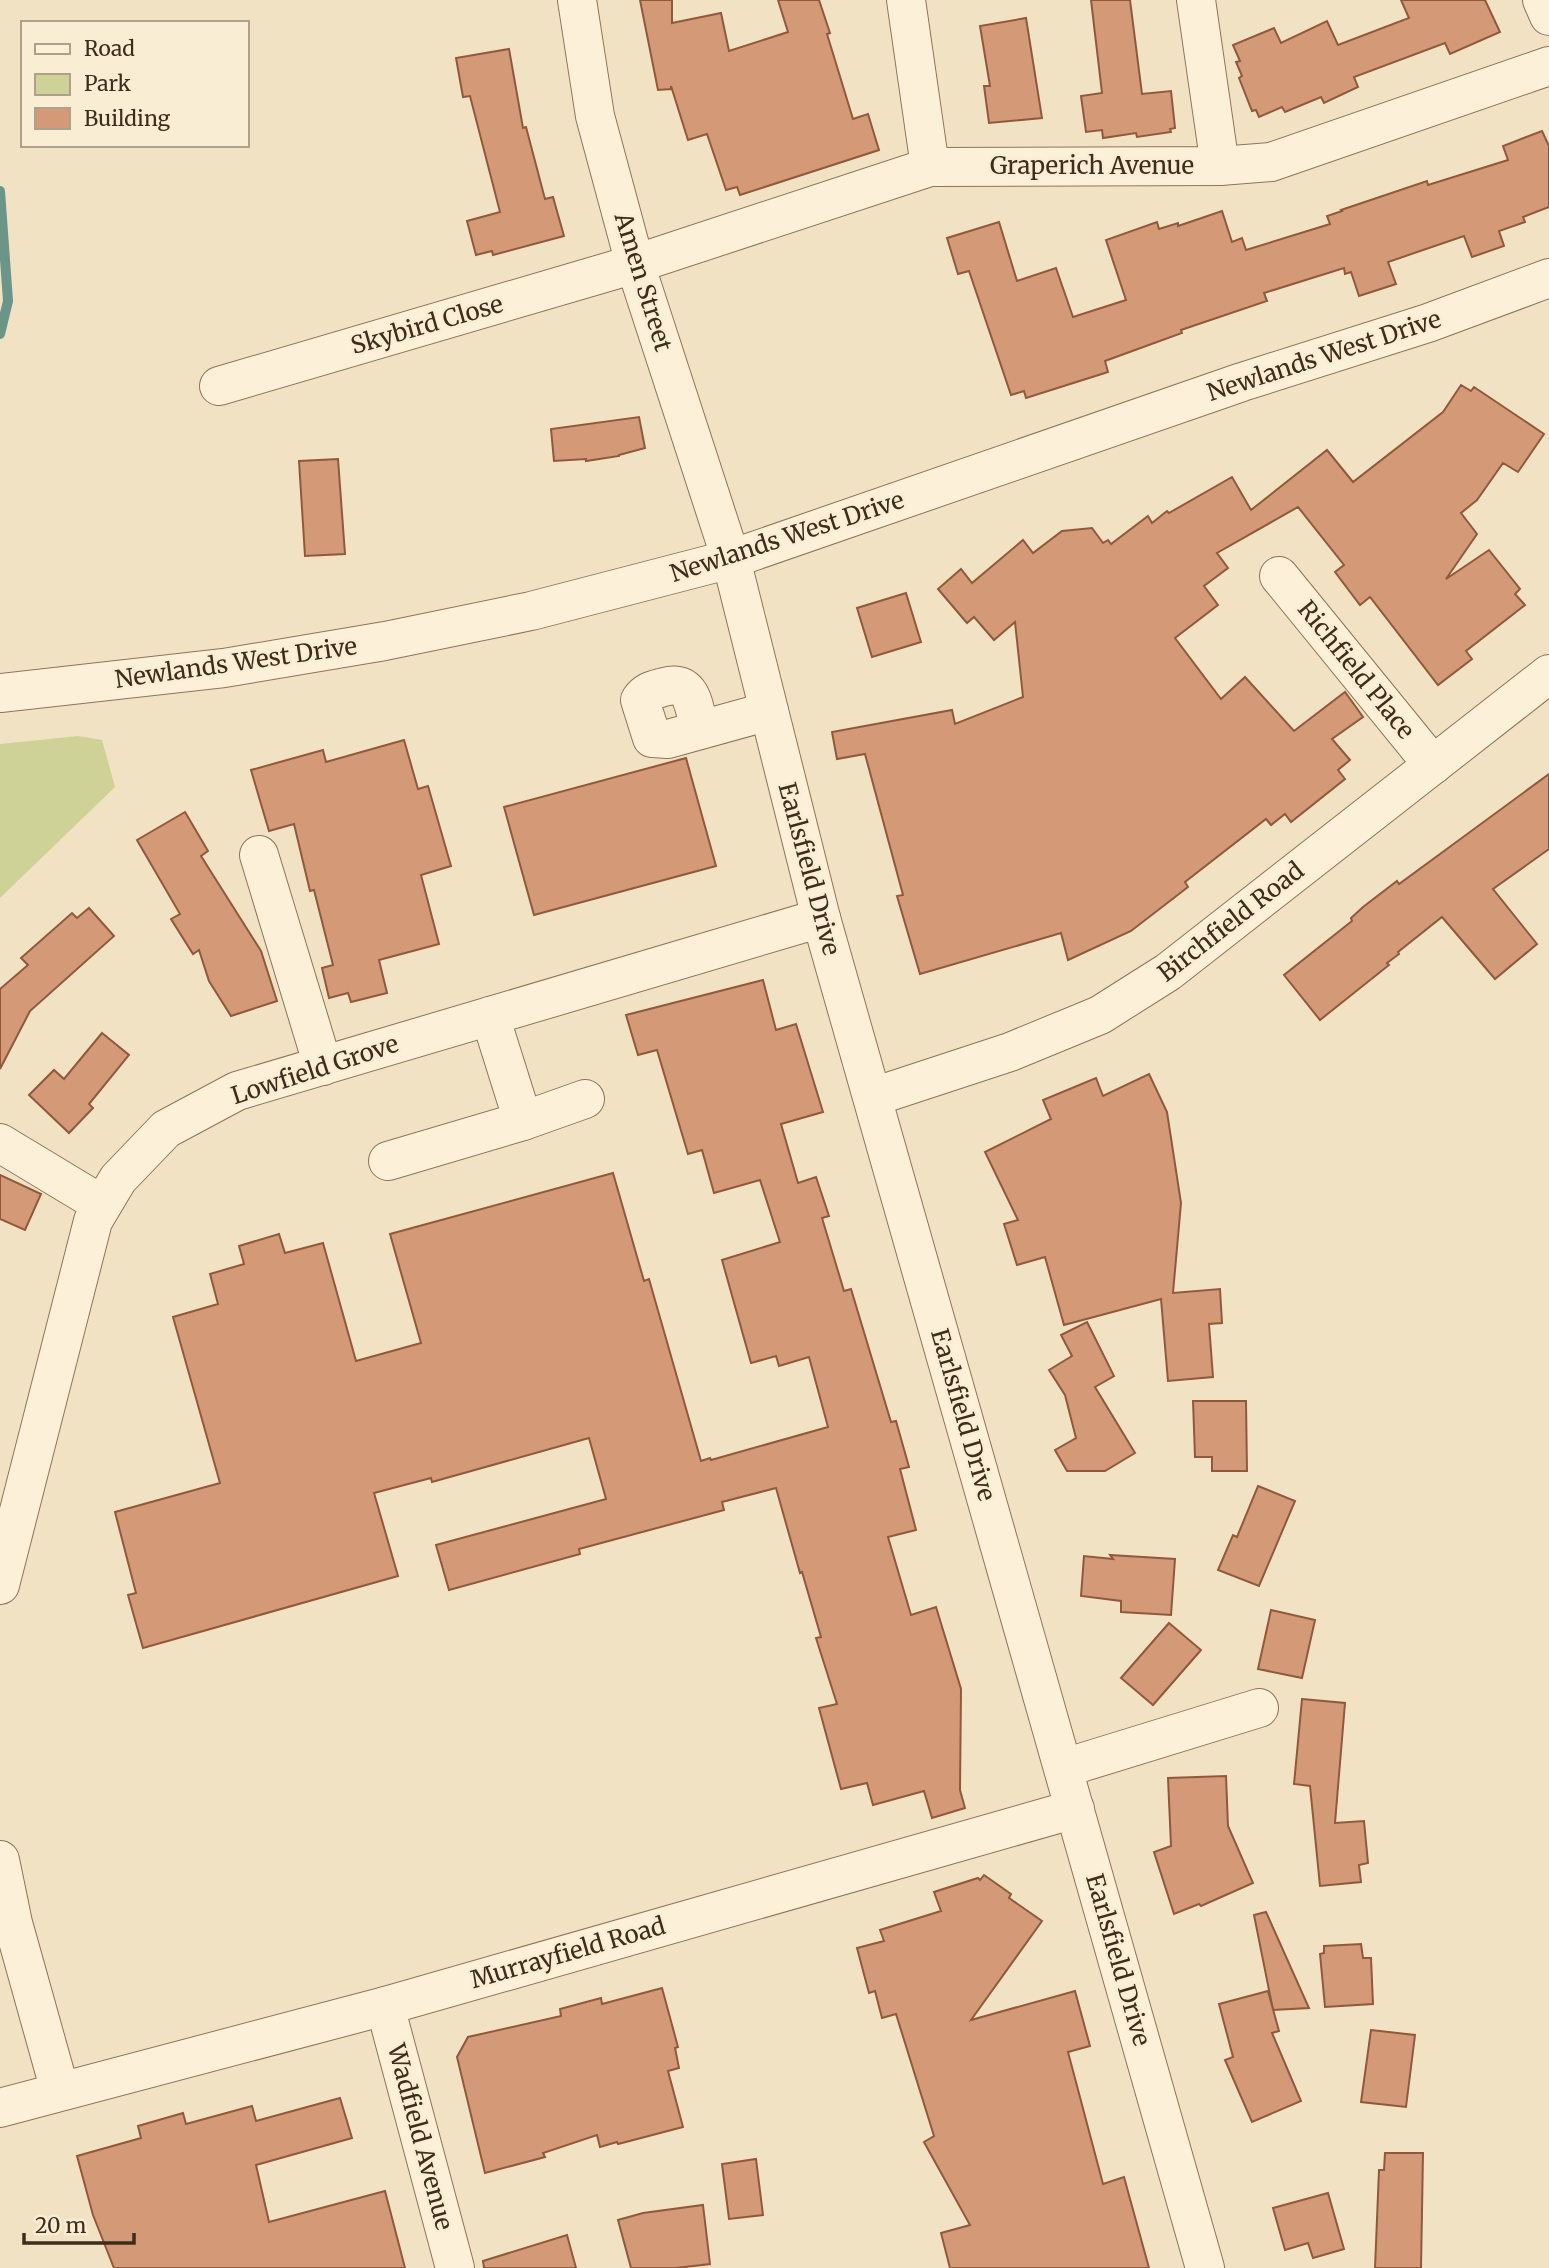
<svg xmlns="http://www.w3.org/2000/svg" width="1549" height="2268" font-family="Merriweather,serif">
	<rect width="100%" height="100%" fill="#f2e2c4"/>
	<path fill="#ced296" d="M78 736 102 740 115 787 0 898V744Z"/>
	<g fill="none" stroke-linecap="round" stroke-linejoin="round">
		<path stroke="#6b9589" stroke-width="10" d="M0 191 8 301 0 334"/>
	</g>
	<g fill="#d49976" stroke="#91593b" stroke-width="2">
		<path d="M640 0H672V23L721 13 729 51 788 32 778 0H819L830 33 827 34 853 119 868 114 879 150 740 195 737 187 726 190 707 134 688 140 671 86V89L658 90Z"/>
		<path d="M1091 0H1130L1142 94 1171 91 1175 128 1170 129 1171 132 1137 137 1136 133 1103 138 1102 130 1086 132 1081 96 1102 93Z"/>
		<path d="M1401 0H1485L1500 32 1450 54 1445 43 1354 77 1358 87 1324 103 1321 97 1285 112 1282 107 1259 117 1256 110 1252 111 1239 78 1242 76 1236 62 1240 61 1233 45 1274 28 1281 43 1327 21 1338 45 1409 18Z"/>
		<path d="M1026 18 1042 118 989 123 984 86H990L980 26Z"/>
		<path d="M509 49 523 128 526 127 545 199 553 197 564 236 493 255 492 251 476 255 467 221 500 212 470 96 463 97 456 58Z"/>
		<path d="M1542 131 1549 146V207L1523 217 1525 222 1499 231 1504 246 1472 257 1464 236 1388 262 1396 284 1359 296 1351 272 1345 274 1344 268 1264 293 1267 301 1181 330 1182 333 1105 361 1108 372 1026 398 1024 391 1011 395 969 271 958 274 947 238 999 222 1017 281 1056 268 1073 317 1126 300 1106 240 1157 222 1159 229 1178 223V226L1222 211 1232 242 1242 238 1246 250 1330 224 1327 216 1342 211 1341 210 1427 181 1428 185 1508 160 1503 146Z"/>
		<path d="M1461 385 1471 391 1474 387 1544 434 1518 472 1503 463 1477 500 1461 513 1477 534 1446 579 1489 550 1520 589 1515 594 1525 605 1466 651 1472 659 1438 685 1370 597 1360 605 1335 572 1344 565 1298 507 1217 553 1228 568 1204 586 1218 605 1175 638 1221 699 1245 677 1294 731 1345 692 1363 717 1332 739 1350 760 1338 770 1345 779 1291 822 1285 814 1271 825 1266 819 1185 882 1188 887 1131 931 1068 960 1061 933 920 974 897 896 903 895 865 754 837 759 832 732 952 710 955 724 1023 697 1015 622 994 640 974 617 967 623 938 589 961 569 972 583 1023 540 1033 553 1062 531 1092 528 1103 543 1108 540 1111 544 1148 516 1152 523 1167 511 1169 513 1232 477 1251 510 1327 450 1353 482 1443 412Z"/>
		<path d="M639 417 645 448 619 455V456L586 461V459L554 461 551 429Z"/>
		<path d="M338 459 345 554 305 556 299 461Z"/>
		<path d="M906 593 921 642 872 657 857 608Z"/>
		<path d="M404 740 418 789 428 786 451 866 421 875 439 944 379 960 387 993 351 1002 348 993 329 998 322 968 333 965 314 890 310 891 294 824 269 831 251 770 323 750 326 762Z"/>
		<path d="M686 758 716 866 534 915 504 807Z"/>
		<path d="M1549 774V849L1493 889 1537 944 1495 979 1442 917 1398 952 1399 954 1387 963 1389 965 1320 1020 1284 975 1352 921 1351 918 1363 907 1397 881 1399 884Z"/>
		<path d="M185 812 208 851 201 856 261 951 277 1001 231 1016 209 981 199 950 193 954 171 919 180 914 137 840Z"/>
		<path d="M89 908 114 936 30 1011 0 1069V989L28 965 21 958 72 913 77 918Z"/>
		<path d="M763 980 776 1030 796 1024 823 1112 781 1124 798 1183 816 1177 829 1216 822 1218 844 1291 851 1289 891 1422 896 1421 909 1467 900 1469 916 1530 888 1537 911 1615 936 1607 961 1689 960 1790 965 1808 932 1818 924 1791 873 1805 867 1783 841 1789 819 1708 837 1704 816 1638 821 1637 802 1572 800 1573 776 1488 722 1502 724 1510 579 1549 580 1554 449 1590 436 1545 606 1499 589 1438 432 1482 431 1478 374 1493 398 1576 143 1648 128 1595 136 1593 115 1512 220 1483 173 1317 218 1304 210 1274 244 1264 239 1246 279 1234 285 1253 323 1243 356 1361 421 1343 390 1234 613 1173 644 1281 649 1279 701 1461 710 1458 711 1460 828 1427 809 1357 779 1366 776 1356 751 1363 722 1260 780 1242 760 1180 714 1193 702 1150 688 1154 657 1050 638 1055 626 1015Z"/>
		<path d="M102 1033 129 1055 89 1104 93 1108 69 1133 29 1095 54 1070 64 1079Z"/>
		<path d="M1149 1074 1167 1112 1181 1203 1173 1293 1220 1289 1222 1323 1209 1324 1213 1377 1168 1381 1161 1299 1064 1325 1045 1257 1017 1265 1004 1224 1018 1220 985 1152 1051 1119 1043 1100 1096 1078 1103 1096Z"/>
		<path d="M0 1175 41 1194 25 1230 0 1219Z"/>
		<path d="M1087 1322 1114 1376 1095 1387 1135 1453 1105 1471H1067L1055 1450 1076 1438 1065 1395 1049 1370 1072 1356 1061 1335Z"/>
		<path d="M1193 1401H1246L1247 1471H1212V1457H1195Z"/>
		<path d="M1258 1486 1295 1501 1259 1586 1218 1570 1233 1535 1237 1537Z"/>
		<path d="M1110 1555 1175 1559 1171 1615 1121 1612V1601L1081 1596 1084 1556 1113 1559Z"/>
		<path d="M1271 1610 1315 1620 1302 1678 1258 1669Z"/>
		<path d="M1169 1623 1201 1650 1153 1705 1121 1678Z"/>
		<path d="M1302 1699 1345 1703 1335 1823 1364 1821 1368 1863 1359 1865 1361 1882 1320 1886 1310 1786 1294 1784Z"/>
		<path d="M1226 1776 1228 1826 1253 1883 1201 1906 1199 1904 1174 1914 1154 1852 1171 1846 1168 1778Z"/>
		<path d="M984 1875 1011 1894 1009 1898 1042 1921 971 2020 1075 1991 1090 2046 1068 2052 1103 2184 1124 2177 1149 2268H950L941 2233 970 2225 924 2142 934 2136 896 2014 882 2018 875 1991 869 1993 857 1948 884 1941 880 1930 941 1911 934 1892 978 1878 980 1880Z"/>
		<path d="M1266 1912 1309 2008 1273 2010 1254 1915Z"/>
		<path d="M1361 1944 1363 1958H1371L1373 2004 1325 2007 1320 1954 1324 1953V1946Z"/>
		<path d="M662 1988 678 2047 675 2048 679 2068 668 2071 683 2127 618 2144 617 2142 600 2147 597 2135 543 2153 545 2157 485 2173 457 2057 468 2037 561 2016 560 2009 601 1998 602 2004Z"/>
		<path d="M1268 1991 1279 2031 1272 2033 1301 2101 1252 2122 1225 2060 1233 2057 1219 2004Z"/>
		<path d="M1371 2030 1415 2035 1406 2107 1361 2102Z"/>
		<path d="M340 2098 352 2138 256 2165 269 2222 385 2191 405 2268H114L93 2215 77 2156 141 2138 138 2126 183 2113 186 2124 252 2106 256 2121Z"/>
		<path d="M1385 2153H1423L1421 2268H1375L1379 2170H1384Z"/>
		<path d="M756 2159 763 2215 729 2219 722 2164Z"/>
		<path d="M1328 2193 1344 2249 1313 2258 1308 2243 1285 2250 1273 2208Z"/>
		<path d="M703 2205 710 2264 676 2268H631L618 2220 643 2213Z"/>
		<path d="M567 2235 576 2268H484L483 2261Z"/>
	</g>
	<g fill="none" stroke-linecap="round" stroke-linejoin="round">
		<defs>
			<g id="minor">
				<path d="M577 0 595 116 635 264 731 559 821 918 1205 2268"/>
				<path d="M906 0 930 167"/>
				<path d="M1196 0 1220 166"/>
				<path d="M1542 0 1549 16"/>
				<path d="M219 386 635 264 930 167 1220 166 1271 162 1549 66"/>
				<path d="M1279 576 1433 765"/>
				<path d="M0 693 224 668 385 641 531 611 731 559 1242 382 1428 323 1549 278"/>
				<path d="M700 730C693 707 694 679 664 687 653 690 646 691 640 700L652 738 668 739 769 711"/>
				<path d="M259 855 323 1066"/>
				<path d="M873 1097 1010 1052 1100 1015 1168 972 1549 674"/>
				<path d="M523 1121 585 1099"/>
				<path d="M0 1143 101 1204"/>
				<path d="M388 1161 523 1121 490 1016"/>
				<path d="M0 1585 93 1221 118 1179 166 1129 237 1091 821 918"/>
				<path d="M1064 1768 1259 1708"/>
				<path d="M0 1860 13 1923 60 2091"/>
				<path d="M385 2006 455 2268"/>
				<path d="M0 2108 385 2006 1075 1809"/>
			</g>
		</defs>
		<use href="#minor" stroke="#8f7358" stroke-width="40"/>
		<use href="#minor" stroke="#fcf0d8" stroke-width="38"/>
	</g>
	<g text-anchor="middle" stroke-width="5" stroke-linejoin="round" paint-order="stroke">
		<g font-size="24" fill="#3e2c1d" stroke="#f9edd4">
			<text x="1092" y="174">Graperich Avenue</text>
			<text transform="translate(643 282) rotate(73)" y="8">Amen Street</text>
			<text transform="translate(427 325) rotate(-16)" y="8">Skybird Close</text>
			<text transform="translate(1324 356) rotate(-18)" y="8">Newlands West Drive</text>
			<text transform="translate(787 537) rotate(-18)" y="8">Newlands West Drive</text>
			<text transform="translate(236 663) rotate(-8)" y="8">Newlands West Drive</text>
			<text transform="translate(1356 670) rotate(51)" y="8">Richfield Place</text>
			<text transform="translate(809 869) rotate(75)" y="8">Earlsfield Drive</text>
			<text transform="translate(1231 922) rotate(-38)" y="8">Birchfield Road</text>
			<text transform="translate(315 1070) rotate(-18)" y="8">Lowfield Grove</text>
			<text transform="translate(963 1415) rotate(74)" y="8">Earlsfield Drive</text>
			<text transform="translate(568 1953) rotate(-16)" y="8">Murrayfield Road</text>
			<text transform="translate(1118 1960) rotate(74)" y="8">Earlsfield Drive</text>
			<text transform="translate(420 2137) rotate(75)" y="8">Wadfield Avenue</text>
		</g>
	</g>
	<rect x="21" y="21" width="228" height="126" fill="#f9edd4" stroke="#aea08b" stroke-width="2"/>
	<rect x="35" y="44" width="35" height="10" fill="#fcf0d8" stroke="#aea08b" stroke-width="2"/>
	<text x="84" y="56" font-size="21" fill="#3e2c1d">Road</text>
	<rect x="35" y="74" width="35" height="21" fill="#ced296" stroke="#aea08b" stroke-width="2"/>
	<text x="84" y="91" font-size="21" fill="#3e2c1d">Park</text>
	<rect x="35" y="108" width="35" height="21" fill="#d49976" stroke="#aea08b" stroke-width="2"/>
	<text x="84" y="126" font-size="21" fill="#3e2c1d">Building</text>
	<path d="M24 2233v10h110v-10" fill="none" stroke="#3e2c1d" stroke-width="3.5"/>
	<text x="35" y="2233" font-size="21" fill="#3e2c1d" stroke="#f9edd4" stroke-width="5" paint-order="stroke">20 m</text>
</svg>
